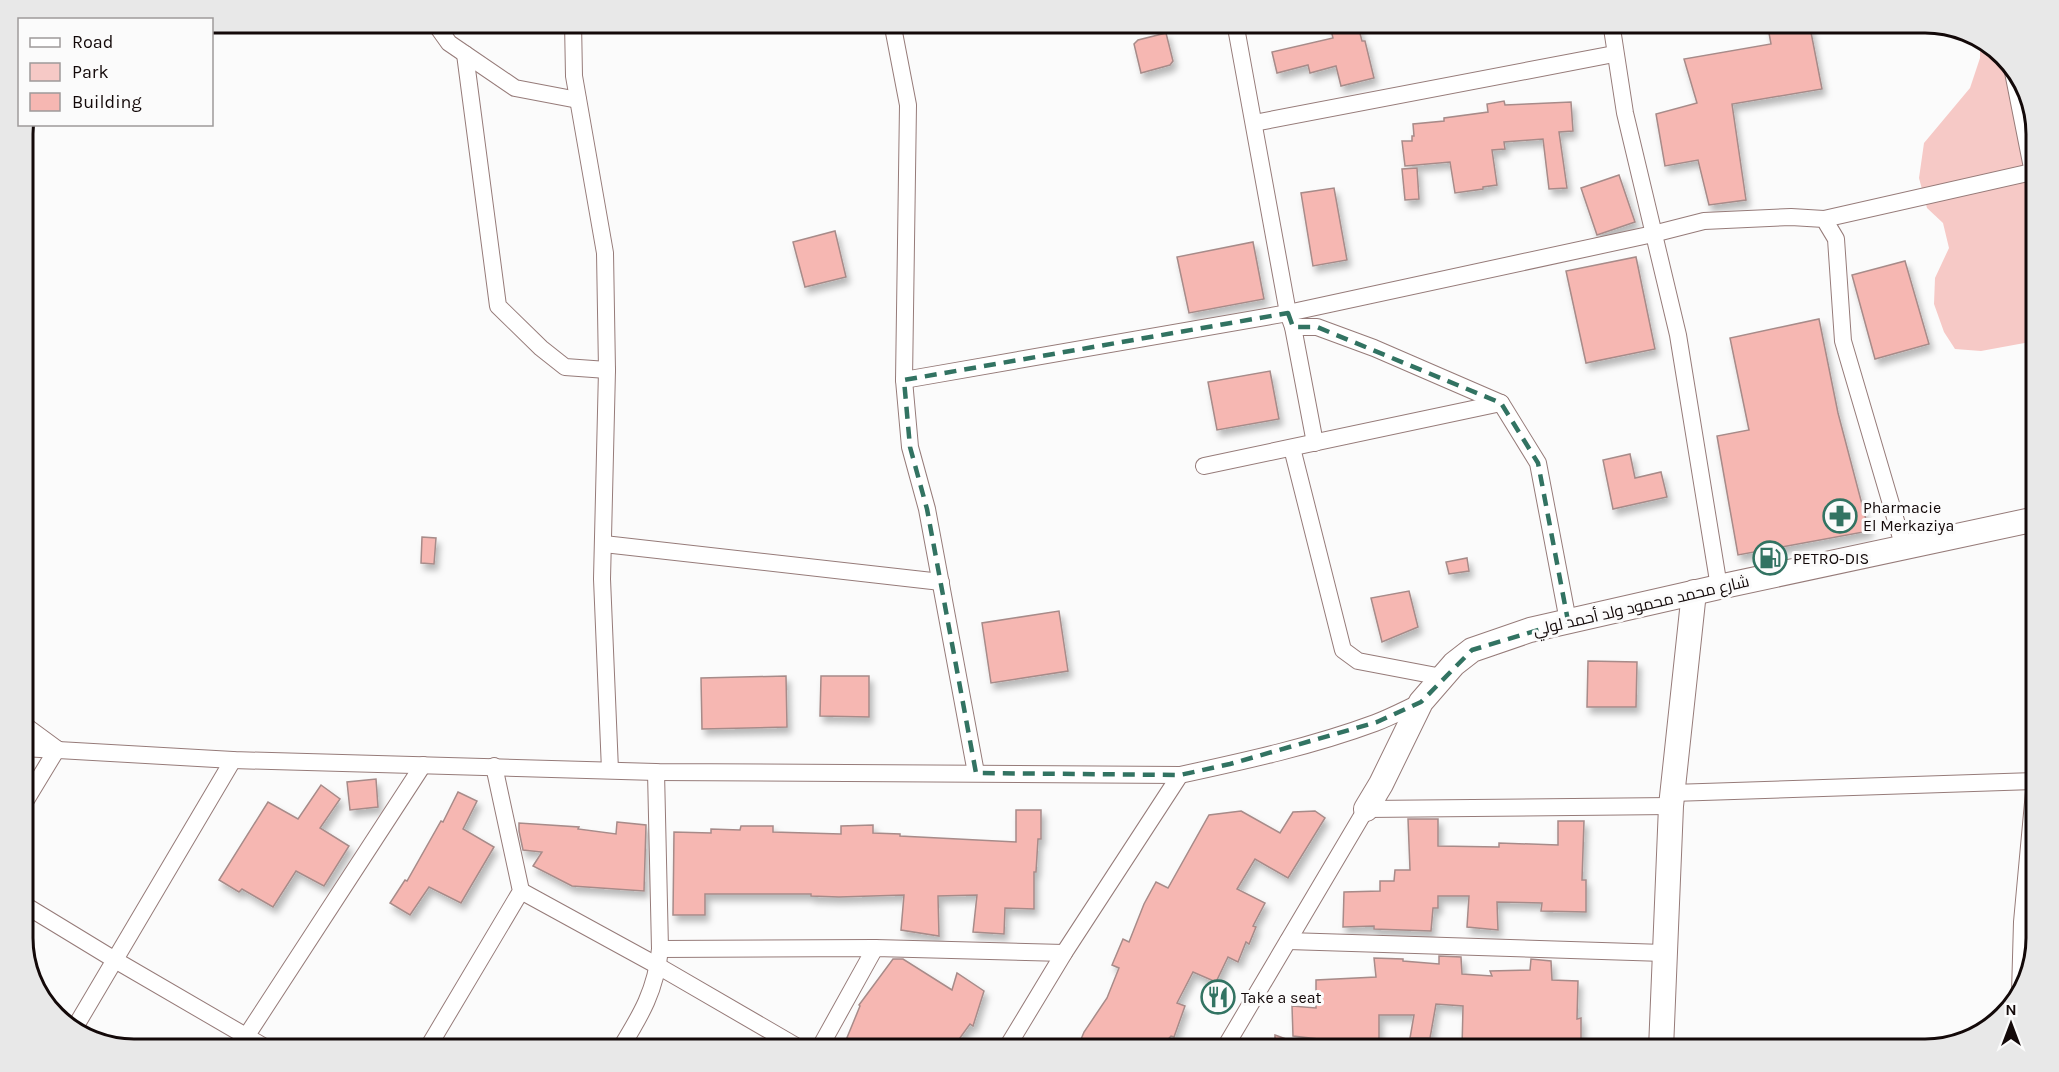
<svg xmlns="http://www.w3.org/2000/svg" width="2059" height="1072" font-family="Karla,Cairo,sans-serif">
	<defs>
		<filter id="shadow"><feDropShadow dx="3.5" dy="6" stdDeviation="3" flood-color="#0004"/></filter>
	</defs>
	<rect width="100%" height="100%" fill="#fbfbfb"/>
	<path fill="#f6c9c6" d="M1980 38 2018 72 2036 127V341L1981 351 1955 349 1944 332 1934 304 1935 278 1949 248 1943 223 1927 208 1919 178 1924 143 1970 88 1980 58Z"/>
	<g fill="#f6b7b2" stroke="#a78b89" stroke-width="1.5" filter="url(#shadow)">
		<path d="M1329 22H1357L1362 41H1365L1374 78 1341 86 1336 66 1310 73 1308 65 1277 73 1272 52 1333 38Z"/>
		<path d="M1767 22H1809L1822 89 1732 104 1746 200 1709 205 1698 160 1665 166 1656 114 1697 103 1684 59 1771 44Z"/>
		<path d="M1166 33 1173 61 1170 65 1141 73 1134 44 1138 40Z"/>
		<path d="M1504 101 1505 105 1571 102 1573 131 1559 132 1567 188 1549 189 1543 139 1504 142 1505 149 1492 150 1497 185 1483 187V189L1455 193 1450 162 1405 166 1402 141H1412V136H1414L1413 124 1444 121V118L1488 112 1487 104Z"/>
		<path d="M1417 168 1419 199 1405 200 1402 169Z"/>
		<path d="M1619 175 1635 222 1597 235 1581 188Z"/>
		<path d="M1334 188 1347 260 1313 266 1301 193Z"/>
		<path d="M835 231 846 277 805 287 793 242Z"/>
		<path d="M1253 242 1264 299 1189 313 1177 257Z"/>
		<path d="M1636 257 1655 349 1586 363 1566 271Z"/>
		<path d="M1905 261 1929 344 1875 359 1852 275Z"/>
		<path d="M1819 319 1838 413 1869 531 1738 555 1717 436 1749 430 1730 338Z"/>
		<path d="M1270 371 1279 419 1217 430 1208 382Z"/>
		<path d="M1630 454 1635 478 1661 472 1667 497 1613 509 1603 460Z"/>
		<path d="M422 537 436 538 434 564 421 563Z"/>
		<path d="M1467 558 1469 571 1449 574 1446 562Z"/>
		<path d="M1409 591 1418 627 1382 642 1371 598Z"/>
		<path d="M1059 611 1068 671 991 683 982 623Z"/>
		<path d="M1588 661 1637 662 1636 707H1587Z"/>
		<path d="M786 676 787 727 702 729 701 678Z"/>
		<path d="M821 676H869V717L820 716Z"/>
		<path d="M376 779 378 807 350 810 347 782Z"/>
		<path d="M321 785 340 799 320 828 349 846 324 886 296 871 273 907 242 889 239 892 219 880 268 802 298 819Z"/>
		<path d="M458 792 477 801 463 829 494 847 461 903 429 887 410 915 390 903 405 880 407 881 441 821 443 822Z"/>
		<path d="M1016 810H1041V839H1038L1036 872H1034V909L1005 908 1004 934 973 932 977 895 938 896 939 936 901 930 904 895 839 897 811 896V894H705V915H673L674 832 711 833V829L740 830 741 826H773V832L841 834V826L873 825V833L900 834V836L1016 842Z"/>
		<path d="M1241 811 1280 833 1293 812 1315 811 1325 818 1288 878 1255 859 1237 889 1265 903 1253 926 1256 927 1249 944 1246 942 1238 962 1228 957 1216 982 1193 972 1177 1003 1185 1006 1174 1037 1171 1036 1159 1049H1077L1084 1032 1107 998 1119 968 1112 965 1123 939 1129 942 1144 904 1156 882 1168 888 1209 815Z"/>
		<path d="M1408 819H1438V846L1499 847V843L1558 845V821H1584L1582 880H1586V912L1541 911 1542 903 1497 902 1498 930 1467 927 1469 896H1438V908H1433L1431 931 1374 929V926L1343 927 1344 892 1380 891V881H1394L1395 870H1410Z"/>
		<path d="M617 822 646 825 644 891 572 886 533 866 542 852 523 850 519 831V823L579 827 578 829 616 834Z"/>
		<path d="M1439 956 1461 957 1462 974 1492 976 1490 971 1530 970 1531 959 1551 961 1552 980 1578 981 1577 1019 1581 1018V1049H1462L1463 1006 1436 1004 1430 1038H1410L1414 1015H1379V1049H1344V1042L1293 1036 1292 1006 1316 1008V980L1376 977 1374 958 1403 959V961L1439 964Z"/>
		<path d="M893 959H903L952 990 957 973 984 991 973 1026 970 1024 952 1049 854 1050 844 1045 860 1006 859 1005Z"/>
		<path d="M1275 1035 1311 1048V1049H1275Z"/>
	</g>
	<g fill="none" stroke-linecap="round" stroke-linejoin="round">
		<defs>
			<g id="street">
				<path d="M434 22 449 43 515 88 578 100"/>
				<path d="M573 22 574 76 605 253 607 370 602 579 610 770"/>
				<path d="M892 22 908 105 904 380 910 447 927 509 976 773"/>
				<path d="M1235 22 1288 313 1293 327 1315 443"/>
				<path d="M1611 22 1625 113 1678 335 1719 587"/>
				<path d="M465 54 498 306 541 348 565 367 607 370"/>
				<path d="M2012 67 2036 188"/>
				<path d="M1254 123 1614 54"/>
				<path d="M1824 219 2036 171"/>
				<path d="M1293 327H1317L1374 348 1501 403 1538 463 1568 621"/>
				<path d="M904 380 1288 313 1653 234 1704 221 1791 217 1824 219 1836 239 1843 341 1904 548"/>
				<path d="M1292 448 1343 650 1358 661 1442 677"/>
				<path d="M1204 466 1501 403"/>
				<path d="M604 544 941 582"/>
				<path d="M23 724 57 749"/>
				<path d="M23 748 233 760 656 772 1180 775C1245 761 1313 746 1375 723 1391 717 1406 709 1421 702"/>
				<path d="M1672 793 2036 781"/>
				<path d="M23 805 57 749"/>
				<path d="M521 891 658 966 801 1049"/>
				<path d="M23 904 115 960 268 1049"/>
				<path d="M1288 941 1664 953"/>
				<path d="M660 949 875 948 1064 953"/>
				<path d="M2020 993 2022 922 2035 781"/>
				<path d="M74 1029 233 760"/>
				<path d="M238 1049 423 765"/>
				<path d="M427 1049 521 891 494 766"/>
				<path d="M620 1049C641 1015 656 990 660 949L656 772"/>
				<path d="M819 1049 875 948"/>
				<path d="M1006 1049 1064 953 1180 775"/>
				<path d="M1224 1049 1366 809 1671 806"/>
			</g>
			<g id="secondary">
				<path d="M1366 809 1381 784 1421 702 1454 664 1472 650 1530 630 1719 587 2036 519"/>
				<path d="M1661 1049 1671 806 1694 592"/>
			</g>
		</defs>
		<use href="#street" stroke="#967b79" stroke-width="18"/>
		<use href="#secondary" stroke="#967b79" stroke-width="26"/>
		<use href="#street" stroke="#fff" stroke-width="16"/>
		<use href="#secondary" stroke="#fff" stroke-width="24"/>
	</g>
	<path fill="none" stroke="#327362" stroke-width="4.5" stroke-dasharray="12 8" stroke-linejoin="round" d="M1288 313 1293 327H1317L1501 403 1538 463 1568 621 1472 650 1421 702 1377 722 1230 764 1180 775 976 773 927 509 910 447 904 380Z"/>
	<defs>
		<symbol id="pharmacy-ring" viewBox="-11 -11 22 22"><circle r="9.5" fill="#fbfbfb" stroke="#327362" stroke-width="1.5"/><path d="M-2-6h4v4h4v4h-4v4h-4v-4h-4v-4h4Z" fill="#327362"/></symbol>
		<symbol id="fuel-ring" viewBox="-11 -11 22 22"><circle r="9.5" fill="#fbfbfb" stroke="#327362" stroke-width="1.5"/><path d="M-5.5-6h7V0h2V4h1.3V-2.5L3-4.5l.8-.8L6-3V5H2.5V1h-1V6h-7ZM-4.2-4.7v3.2H.2V-4.7Z" fill="#327362"/></symbol>
		<symbol id="restaurant-ring" viewBox="-11 -11 22 22"><circle r="9.5" fill="#fbfbfb" stroke="#327362" stroke-width="1.5"/><path d="M-5-6h1v4h1v-4h1v4h1v-4h1v5L-1.5 .5V6h-2V.5L-5-1ZM5-6V6H3V1.5H1.5Q1.5-4 5-6Z" fill="#327362"/></symbol>
	</defs>
	<g fill-rule="evenodd">
		<use href="#pharmacy-ring" x="1821" y="497" width="38" height="38"/>
		<use href="#fuel-ring" x="1751" y="539" width="38" height="38"/>
		<use href="#restaurant-ring" x="1199" y="978" width="38" height="38"/>
	</g>
	<g text-anchor="middle" stroke-width="6" stroke-linejoin="round" paint-order="stroke">
		<g font-size="16" fill="#130909" stroke="#fbfbfb" text-anchor="start">
			<text x="1863" y="513">Pharmacie<tspan x="1863" dy="18">El Merkaziya</tspan></text>
			<text x="1793" y="564">PETRO-DIS</text>
			<text x="1241" y="1003">Take a seat</text>
		</g>
		<g font-size="16" fill="#130909" stroke="#fbfbfb">
			<text transform="translate(1641 605) rotate(-13)" y="6">شارع محمد محمود ولد أحمد لولي</text>
		</g>
	</g>
	<path d="M0 0H2059V1072H0ZM134 33H1925A101 101 0 0 1 2026 134V938A101 101 0 0 1 1925 1039H134A101 101 0 0 1 33 938V134A101 101 0 0 1 134 33Z" fill="#e8e8e8" fill-rule="evenodd"/>
	<path fill="none" stroke="#130909" stroke-width="3" d="M134 33H1925A101 101 0 0 1 2026 134V938A101 101 0 0 1 1925 1039H134A101 101 0 0 1 33 938V134A101 101 0 0 1 134 33Z"/>
	<rect x="18" y="18" width="195" height="108" fill="#fbfbfb" stroke="#9e9a9a" stroke-width="1.5"/>
	<rect x="30" y="38" width="30" height="9" fill="#ffffff" stroke="#9e9a9a" stroke-width="1.5"/>
	<text x="72" y="48" font-size="18" fill="#130909">Road</text>
	<rect x="30" y="63" width="30" height="18" fill="#f6c9c6" stroke="#9e9a9a" stroke-width="1.5"/>
	<text x="72" y="78" font-size="18" fill="#130909">Park</text>
	<rect x="30" y="93" width="30" height="18" fill="#f6b7b2" stroke="#9e9a9a" stroke-width="1.5"/>
	<text x="72" y="108" font-size="18" fill="#130909">Building</text>
	<g transform="translate(2011 1024)" stroke="#fbfbfb" stroke-width="4.5" paint-order="stroke">
	<path d="M0-4.5L10 22L0 15L-10 22Z" fill="#130909"/>
	<text y="-9" font-size="16" font-weight="bold" text-anchor="middle" fill="#130909">N</text>
	</g>
</svg>
